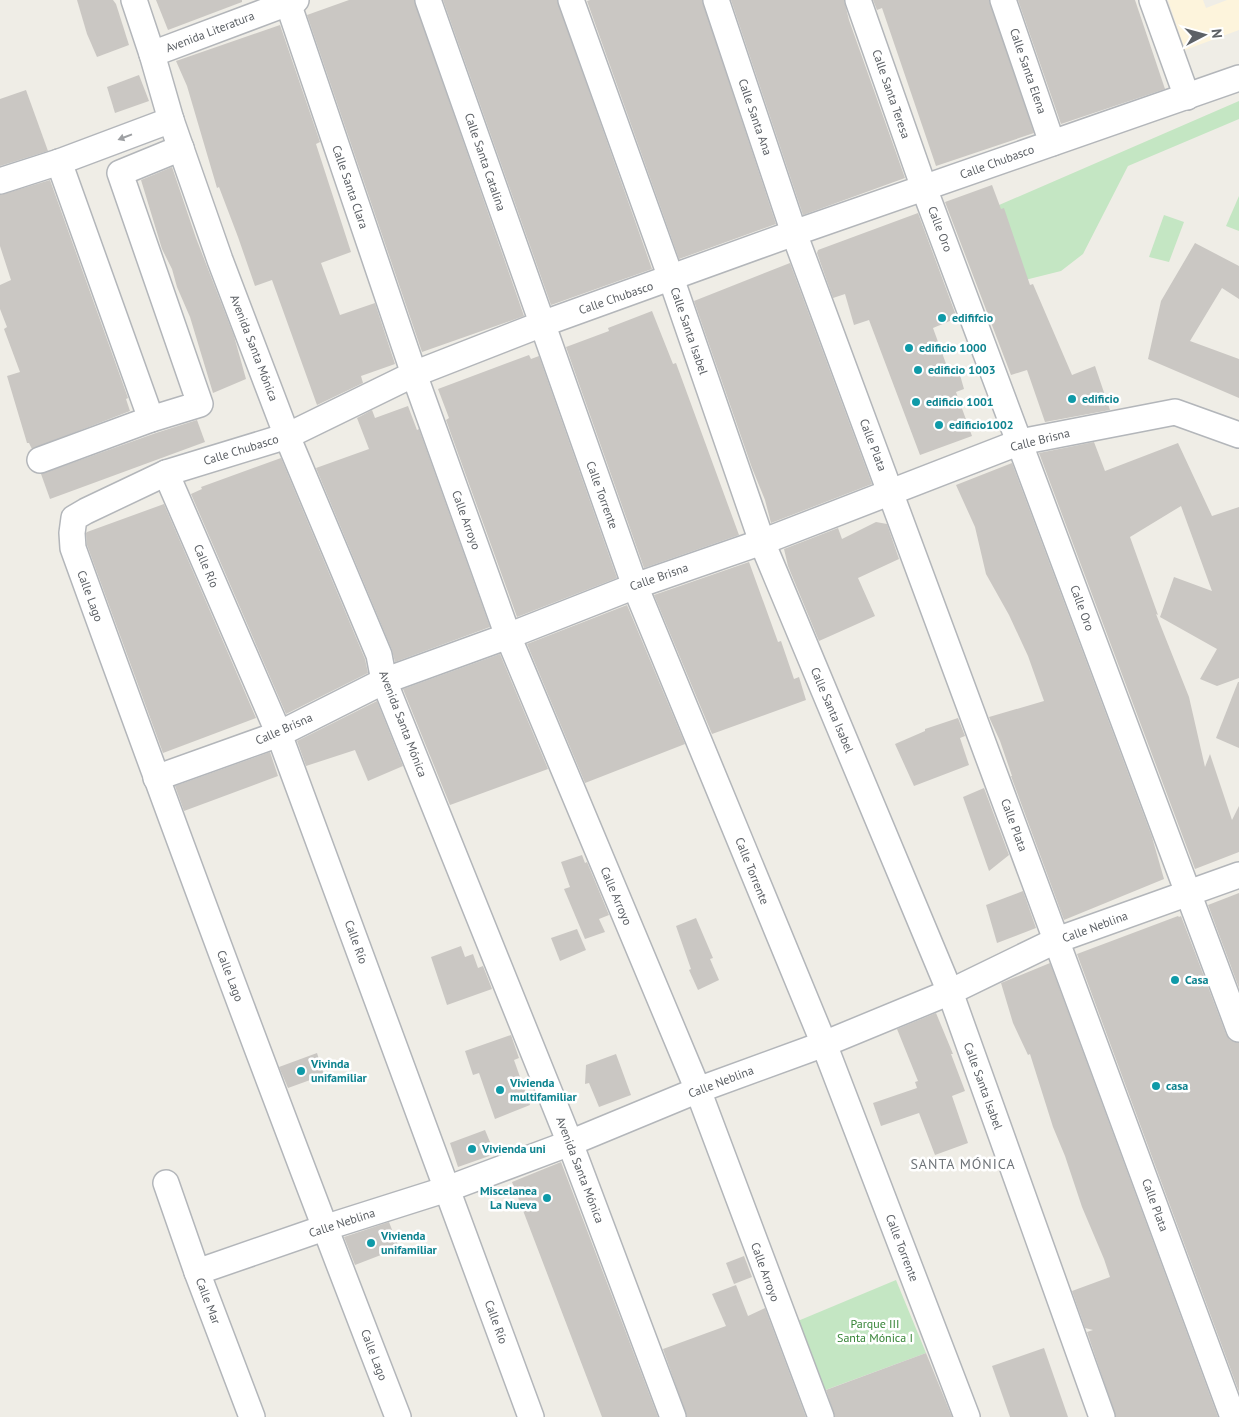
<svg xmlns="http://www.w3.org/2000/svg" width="1239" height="1417" font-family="'PT Sans',sans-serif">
	<rect width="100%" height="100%" fill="#efede6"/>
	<path fill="#fdf4dc" d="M1168 0H1203L1206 8 1227 0H1239V30L1185 50Z"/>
	<g fill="#c4e6c3">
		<path d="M1239 101V119L1128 166 1083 254 1061 271 1009 284 983 212Z"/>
		<path d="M1239 196V231L1226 226Z"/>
		<path d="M1164 215 1184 222 1169 262 1149 257Z"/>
		<path d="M896 1280 926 1353 820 1392 793 1323Z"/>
	</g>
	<g fill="#cac7c3">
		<path d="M77 0H113L116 4 129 45 97 57 87 34Z"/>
		<path d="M156 0H242V2L168 30Z"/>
		<path d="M349 0H414L524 316 422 352 307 15Z"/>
		<path d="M443 0H557L652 269 551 305Z"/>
		<path d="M590 0H702L776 224 679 259 587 1Z"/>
		<path d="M731 0H844L849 20 905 178 803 215Z"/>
		<path d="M873 0H989L1034 133 936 166 882 8 877 10Z"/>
		<path d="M1018 0H1135L1165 89 1061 124Z"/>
		<path d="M280 25 320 142 316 144 351 252 321 263 340 315 375 303 395 364 361 376 363 383 317 405 272 280 255 286 238 237 219 187 217 188 187 86 176 61Z"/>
		<path d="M139 75 149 101 115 113 107 87Z"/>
		<path d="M26 90 48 151 0 166V99Z"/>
		<path d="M172 167 196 238 234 336 246 379 213 393 190 317 177 287 172 269 162 249 141 180Z"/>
		<path d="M50 180 128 398 126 399 130 411 32 449 29 443H27L7 376 20 372 4 329 7 327 0 309V285L11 280 0 246V195Z"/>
		<path d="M992 185 1001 209 1004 208 1030 285 1033 284 1072 375 1095 366 1110 410 1045 422 1027 370 1011 375 945 202Z"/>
		<path d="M918 213 957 318 933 328 949 372 958 368 964 389 956 392 972 436 920 455 869 320 854 325 845 294 833 298 817 253 818 250Z"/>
		<path d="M1195 243 1239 266V299L1222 288 1190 341 1239 359V398L1148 359 1161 301Z"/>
		<path d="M790 263 872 484 771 523 765 500 752 468 694 301Z"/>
		<path d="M652 311 673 364 676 363 739 535 644 568 566 347 609 331 608 328Z"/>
		<path d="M529 355 531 359 539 356 617 578 517 617 446 420 449 418 438 389Z"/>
		<path d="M408 406 417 430 419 429 490 627 395 662 392 650 316 468 369 449 357 418 372 410 375 418Z"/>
		<path d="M197 420 205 442 50 499 41 474 156 433Z"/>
		<path d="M1094 442 1105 471 1178 443 1212 516 1239 507V678L1217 686 1200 679 1217 649 1160 617 1174 577 1212 591 1181 506 1130 537 1158 615 1156 614 1189 697 1205 767 1210 754 1232 820 1239 806V852L1195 869 1039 453Z"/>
		<path d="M281 458 365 659 368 673 286 714 191 494 202 489 201 487Z"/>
		<path d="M1012 463 1152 837 1164 879 1064 920 1011 776H1012L1000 741 989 717 1044 701 1028 656 1009 615 986 574 975 527 956 485Z"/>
		<path d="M164 504 256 718 163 753 87 545 86 533 87 532Z"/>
		<path d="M876 522 887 524 899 559 858 578 875 616 819 641 788 566 784 549 838 528 842 539Z"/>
		<path d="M749 562 778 642 781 641 794 679 799 677 806 700 712 734 654 595Z"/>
		<path d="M627 605 685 744 585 783 527 644Z"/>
		<path d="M500 654 548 769 450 805 403 689Z"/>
		<path d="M1238 682H1239V748L1216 738Z"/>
		<path d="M377 701 403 766 368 781 355 750 306 766 297 741Z"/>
		<path d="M958 718 965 736 960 738 969 765 914 786 895 744 925 731V729Z"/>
		<path d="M270 752 278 776 184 811 175 786Z"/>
		<path d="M984 788 1009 855 989 871 963 797Z"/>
		<path d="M582 855 585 863 587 862 609 915 599 919 605 932 585 939 564 889 570 887 561 862Z"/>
		<path d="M1023 891 1036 928 997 943 986 905Z"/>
		<path d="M1239 893V988L1208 905Z"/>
		<path d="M1178 916 1179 917 1181 916 1226 1034 1230 1040 1239 1043V1392L1077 954Z"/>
		<path d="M696 918 713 958 710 959 719 980 698 990 689 970 691 969 676 926Z"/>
		<path d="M577 929 586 950 560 961 551 938Z"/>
		<path d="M461 946 465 957 473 954 478 968 483 966 492 989 447 1005 431 957Z"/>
		<path d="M1050 963 1218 1417H1116L1087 1332 1093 1330 1085 1328 1072 1291 1110 1277 1104 1259 1082 1207 1065 1156 1053 1127 1030 1054 1028 1055 1013 1023 1001 983Z"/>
		<path d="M936 1013 953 1054H951L965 1091 952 1096 968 1143 935 1155 919 1113 881 1126 873 1103 917 1088 915 1082 918 1081 897 1029Z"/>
		<path d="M511 1035 519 1058 514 1060 530 1105 495 1119 479 1073 473 1075 465 1051Z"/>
		<path d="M317 1053 324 1075 288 1088 279 1067Z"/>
		<path d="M616 1054 631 1095 599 1107 589 1083 585 1084 586 1065Z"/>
		<path d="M485 1130 495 1154 458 1167 450 1143Z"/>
		<path d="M561 1162 574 1196 658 1417H602L519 1200 512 1182Z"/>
		<path d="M389 1222 399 1248 355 1265 344 1237Z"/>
		<path d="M744 1256 752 1277 734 1284 726 1263Z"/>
		<path d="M736 1285 748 1316 765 1308 806 1417H687L663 1349 726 1326 712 1294Z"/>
		<path d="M1044 1348 1068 1417H1010L992 1366Z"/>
		<path d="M926 1353 952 1417H835L826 1390Z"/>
	</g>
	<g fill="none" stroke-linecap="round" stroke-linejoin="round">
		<defs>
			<g id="street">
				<path d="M134 0 152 54 171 120 220 260 287 436 379 655 384 681 570 1143 673 1417"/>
				<path d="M287 0 414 374 508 636 698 1090 821 1417"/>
				<path d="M428 0 635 586 824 1044 967 1417"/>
				<path d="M571 0 671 278 762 542 950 992 1102 1417"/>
				<path d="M716 0 794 233 1233 1417"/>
				<path d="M858 0 924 188 1239 1029"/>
				<path d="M1003 0 1052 143"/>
				<path d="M1152 0 1187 97"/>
				<path d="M152 54 296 0"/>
				<path d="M59 162 151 419"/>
				<path d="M0 181 59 162 171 120"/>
				<path d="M40 460 151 419 200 404 120 173 181 148"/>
				<path d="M166 473 279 734 531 1417"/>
				<path d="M156 778 279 734 384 681 508 636 635 586 762 542 1020 442 1175 412 1239 435"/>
				<path d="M166 1183 197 1272 252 1417"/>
				<path d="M197 1272 324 1228 447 1189 570 1143 698 1090 824 1044 950 992 1057 940 1239 875"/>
				<path d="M398 1417C286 1129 178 839 73 548L72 533 74 518 86 511 166 473 287 436 414 374 542 324 794 233 1239 78"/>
			</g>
		</defs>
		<use href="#street" stroke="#b3b6ba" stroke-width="28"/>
		<use href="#street" stroke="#fff" stroke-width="25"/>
	</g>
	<defs><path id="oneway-solid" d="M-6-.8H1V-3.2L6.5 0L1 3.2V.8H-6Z" transform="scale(1.25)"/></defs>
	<use fill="#9ea0a3" href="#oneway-solid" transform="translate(125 137) rotate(159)"/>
	<g fill="#0f9aa8" stroke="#fff" stroke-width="2">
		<circle cx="942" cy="318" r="5"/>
		<circle cx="909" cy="348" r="5"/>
		<circle cx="918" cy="370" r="5"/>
		<circle cx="1072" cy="399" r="5"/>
		<circle cx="916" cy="402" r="5"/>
		<circle cx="939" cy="425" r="5"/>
		<circle cx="1175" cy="980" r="5"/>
		<circle cx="301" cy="1071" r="5"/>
		<circle cx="1156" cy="1086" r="5"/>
		<circle cx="500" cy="1090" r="5"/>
		<circle cx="472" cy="1149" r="5"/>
		<circle cx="547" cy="1198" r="5"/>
		<circle cx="371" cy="1243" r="5"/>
	</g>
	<g text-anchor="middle" stroke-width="5" stroke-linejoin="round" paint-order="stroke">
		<g font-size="12" fill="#5d6166" stroke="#fff">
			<text transform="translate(210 32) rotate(-21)" y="4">Avenida Literatura</text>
			<text transform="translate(1028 71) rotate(71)" y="4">Calle Santa Elena</text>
			<text transform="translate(891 94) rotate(71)" y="4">Calle Santa Teresa</text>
			<text transform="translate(755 117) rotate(71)" y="4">Calle Santa Ana</text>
			<text transform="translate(485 162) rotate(71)" y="4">Calle Santa Catalina</text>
			<text transform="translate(997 162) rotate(-20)" y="4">Calle Chubasco</text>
			<text transform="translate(350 187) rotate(71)" y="4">Calle Santa Clara</text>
			<text transform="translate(940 229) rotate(69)" y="4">Calle Oro</text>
			<text transform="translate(616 298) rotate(-19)" y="4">Calle Chubasco</text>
			<text transform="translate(689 331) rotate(71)" y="4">Calle Santa Isabel</text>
			<text transform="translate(254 348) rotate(69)" y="4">Avenida Santa Mónica</text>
			<text transform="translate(1040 440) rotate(-14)" y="4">Calle Brisna</text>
			<text transform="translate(873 445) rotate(69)" y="4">Calle Plata</text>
			<text transform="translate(241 450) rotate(-17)" y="4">Calle Chubasco</text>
			<text transform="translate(602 495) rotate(70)" y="4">Calle Torrente</text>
			<text transform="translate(466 520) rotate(70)" y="4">Calle Arroyo</text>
			<text transform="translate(206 566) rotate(67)" y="4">Calle Río</text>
			<text transform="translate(659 577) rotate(-19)" y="4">Calle Brisna</text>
			<text transform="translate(90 596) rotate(70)" y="4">Calle Lago</text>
			<text transform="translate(1082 608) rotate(70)" y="4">Calle Oro</text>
			<text transform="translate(832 710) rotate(67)" y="4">Calle Santa Isabel</text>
			<text transform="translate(403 724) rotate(69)" y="4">Avenida Santa Mónica</text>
			<text transform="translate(284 729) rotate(-24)" y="4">Calle Brisna</text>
			<text transform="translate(1014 825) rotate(70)" y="4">Calle Plata</text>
			<text transform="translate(752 871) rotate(68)" y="4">Calle Torrente</text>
			<text transform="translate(616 896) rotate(67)" y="4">Calle Arroyo</text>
			<text transform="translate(1095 927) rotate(-20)" y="4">Calle Neblina</text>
			<text transform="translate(356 942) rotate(70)" y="4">Calle Río</text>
			<text transform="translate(230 976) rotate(69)" y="4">Calle Lago</text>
			<text transform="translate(721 1082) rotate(-21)" y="4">Calle Neblina</text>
			<text transform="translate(983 1086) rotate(70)" y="4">Calle Santa Isabel</text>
			<text transform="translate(580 1170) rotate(69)" y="4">Avenida Santa Mónica</text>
			<text transform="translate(1155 1205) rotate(70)" y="4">Calle Plata</text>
			<text transform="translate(342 1223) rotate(-18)" y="4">Calle Neblina</text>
			<text transform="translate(902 1248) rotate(69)" y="4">Calle Torrente</text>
			<text transform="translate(765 1272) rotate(70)" y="4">Calle Arroyo</text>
			<text transform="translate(208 1301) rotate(69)" y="4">Calle Mar</text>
			<text transform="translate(496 1322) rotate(70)" y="4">Calle Río</text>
			<text transform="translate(374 1355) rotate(69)" y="4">Calle Lago</text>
		</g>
		<g font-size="12" font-weight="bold" fill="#0d838f" stroke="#fff" text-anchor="start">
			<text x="952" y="322">edififcio</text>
			<text x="919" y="352">edificio 1000</text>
			<text x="928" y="374">edificio 1003</text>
			<text x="1082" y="403">edificio</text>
			<text x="926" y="406">edificio 1001</text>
			<text x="949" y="429">edificio1002</text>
			<text x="1185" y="984">Casa</text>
			<text x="311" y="1068">Vivinda<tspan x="311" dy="14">unifamiliar</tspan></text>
			<text x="510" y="1087">Vivienda<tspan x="510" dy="14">multifamiliar</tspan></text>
			<text x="1166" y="1090">casa</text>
			<text x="482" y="1153">Vivienda uni</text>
			<text x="537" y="1195" text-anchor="end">Miscelanea<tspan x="537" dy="14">La Nueva</tspan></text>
			<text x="381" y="1240">Vivienda<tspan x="381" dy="14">unifamiliar</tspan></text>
		</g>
		<g font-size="12" fill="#368436" stroke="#fff">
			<text x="875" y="1328">Parque III<tspan x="875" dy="14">Santa Mónica I</tspan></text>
		</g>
		<g font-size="14" letter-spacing="1" fill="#6e7378" stroke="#fff">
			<text x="963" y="1169">SANTA MÓNICA</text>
		</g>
	</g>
	<g transform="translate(1204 35) rotate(84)" stroke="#ffffff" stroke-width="4" paint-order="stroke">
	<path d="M0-4L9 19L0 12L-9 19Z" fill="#5d6166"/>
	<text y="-8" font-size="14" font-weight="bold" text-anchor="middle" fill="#5d6166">N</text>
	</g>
</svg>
